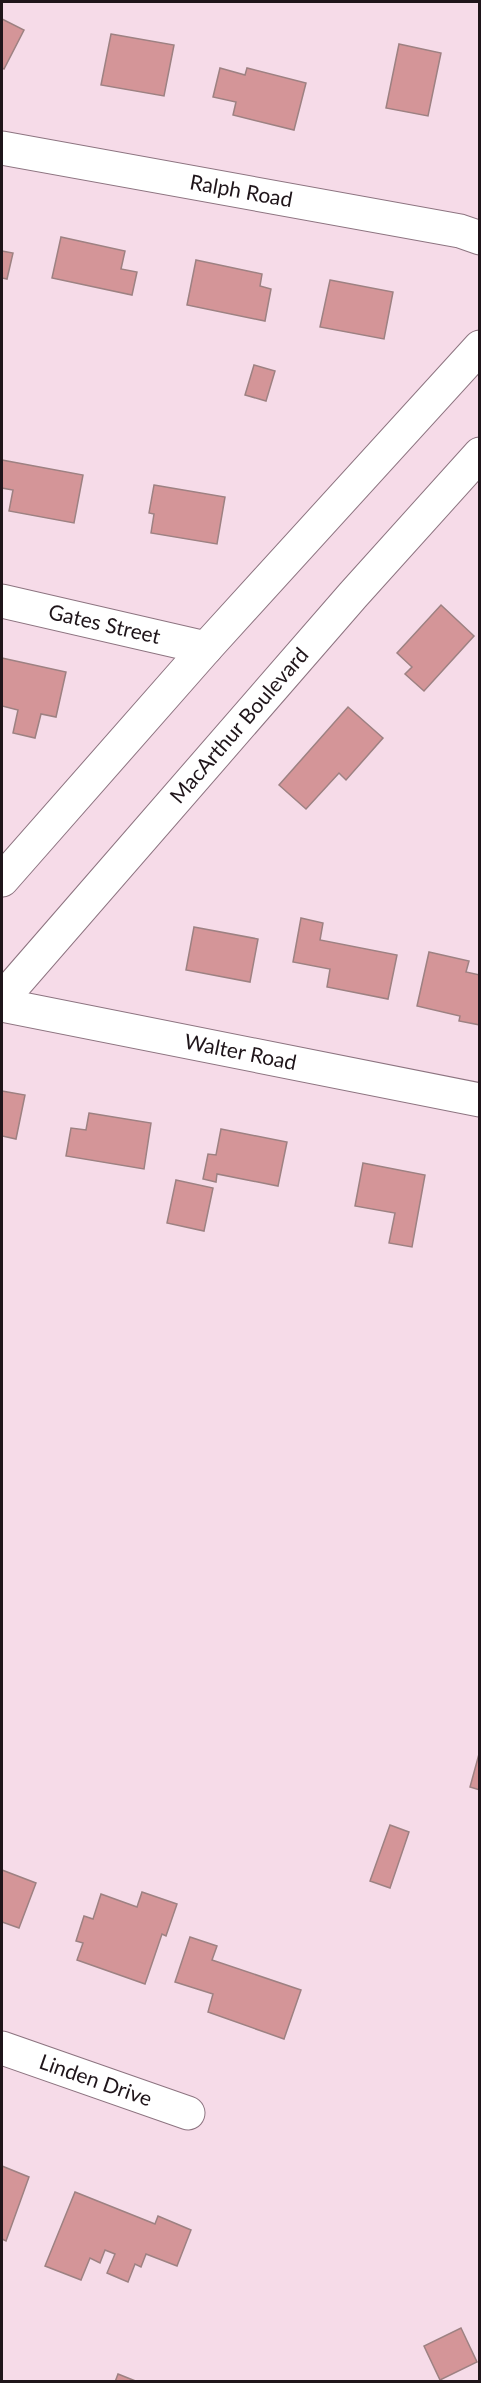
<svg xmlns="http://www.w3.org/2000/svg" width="481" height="2383" font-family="Lato,sans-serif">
	<rect width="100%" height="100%" fill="#f6dbe8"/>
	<g fill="#d49598" stroke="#9d8182" stroke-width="1.5">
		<path d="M2 19 24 30 4 69 2 68Z"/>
		<path d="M111 34 174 45 164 96 101 85Z"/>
		<path d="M399 44 441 53 428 116 386 108Z"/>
		<path d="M220 68 245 75 247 68 306 83 294 130 233 115 236 102 213 97Z"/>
		<path d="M61 237 125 251 121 269 137 272 132 295 52 278Z"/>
		<path d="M2 251 13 253 7 279 2 278Z"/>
		<path d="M196 260 262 274 260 286 271 289 265 321 187 305Z"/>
		<path d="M330 280 393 292 384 339 320 327Z"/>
		<path d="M254 365 275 371 266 401 245 395Z"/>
		<path d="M2 460 83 475 74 523 9 511 13 490 2 488Z"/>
		<path d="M154 485 225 497 217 544 151 533 154 514 149 513Z"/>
		<path d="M441 605 474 636 424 691 405 674 412 667 397 653Z"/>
		<path d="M2 658 66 672 56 717 41 714 35 738 13 733 18 710 2 706Z"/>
		<path d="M348 707 383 738 346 780 339 773 306 809 279 785Z"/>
		<path d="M301 918 323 923 320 940 397 955 388 999 327 987 330 969 293 962Z"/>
		<path d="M194 927 258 939 250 982 186 970Z"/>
		<path d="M429 952 469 961 466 972 480 975V1025L459 1021 460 1016 417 1006Z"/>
		<path d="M2 1091 25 1095 16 1139 2 1136Z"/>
		<path d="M89 1113 151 1123 144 1169 66 1156 71 1128 86 1130Z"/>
		<path d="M221 1129 287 1142 278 1186 217 1174 216 1182 203 1179 208 1154 216 1155Z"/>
		<path d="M363 1163 425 1175 412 1247 389 1243 395 1213 355 1206Z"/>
		<path d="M176 1180 213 1188 204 1231 167 1223Z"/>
		<path d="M479 1754H480V1790L470 1787Z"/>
		<path d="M390 1825 409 1832 390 1888 370 1881Z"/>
		<path d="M2 1870 36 1883 19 1928 2 1922Z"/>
		<path d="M142 1892 177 1904 166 1936 162 1934 145 1984 77 1960 83 1943 76 1941 84 1916 93 1919 101 1894 137 1907Z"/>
		<path d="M190 1937 217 1946 212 1960 301 1990 284 2039 208 2012 213 1994 175 1982Z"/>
		<path d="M2 2166 29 2177 6 2241 2 2239Z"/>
		<path d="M75 2192 155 2224 158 2216 191 2230 177 2266 146 2254 141 2267 135 2264 128 2282 107 2273 115 2254 105 2250 100 2263 90 2258 81 2280 45 2266Z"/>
		<path d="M461 2328 477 2362 440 2380 424 2346Z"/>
		<path d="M118 2374 138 2382H115Z"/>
	</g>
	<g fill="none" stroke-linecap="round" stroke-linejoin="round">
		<defs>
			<g id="minor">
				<path id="s1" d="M2 148 460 231 480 238"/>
				<path id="s2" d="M2 601 206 648"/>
				<path d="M2 880 206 648 480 347"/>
				<path id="s3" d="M2 999 353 595 480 454"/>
				<path id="s4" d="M2 1005 480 1100"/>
				<path id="s5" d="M2 2048 188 2113"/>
			</g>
		</defs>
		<use href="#minor" stroke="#8d7480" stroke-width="35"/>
		<use href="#minor" stroke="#fff" stroke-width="33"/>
	</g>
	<g text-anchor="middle" stroke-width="5" stroke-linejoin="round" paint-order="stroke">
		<g font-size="21" fill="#1f151a" stroke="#fcebf3">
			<text dy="7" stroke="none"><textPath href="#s1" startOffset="243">Ralph Road</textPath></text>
			<text dy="7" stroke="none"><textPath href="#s2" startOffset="105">Gates Street</textPath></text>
			<text dy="7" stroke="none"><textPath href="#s3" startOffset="362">MacArthur Boulevard</textPath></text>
			<text dy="7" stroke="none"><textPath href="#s4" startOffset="243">Walter Road</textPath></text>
			<text dy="7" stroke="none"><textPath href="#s5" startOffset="99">Linden Drive</textPath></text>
		</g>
	</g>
	<rect width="481" height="2383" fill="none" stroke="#1f151a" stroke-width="6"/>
</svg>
